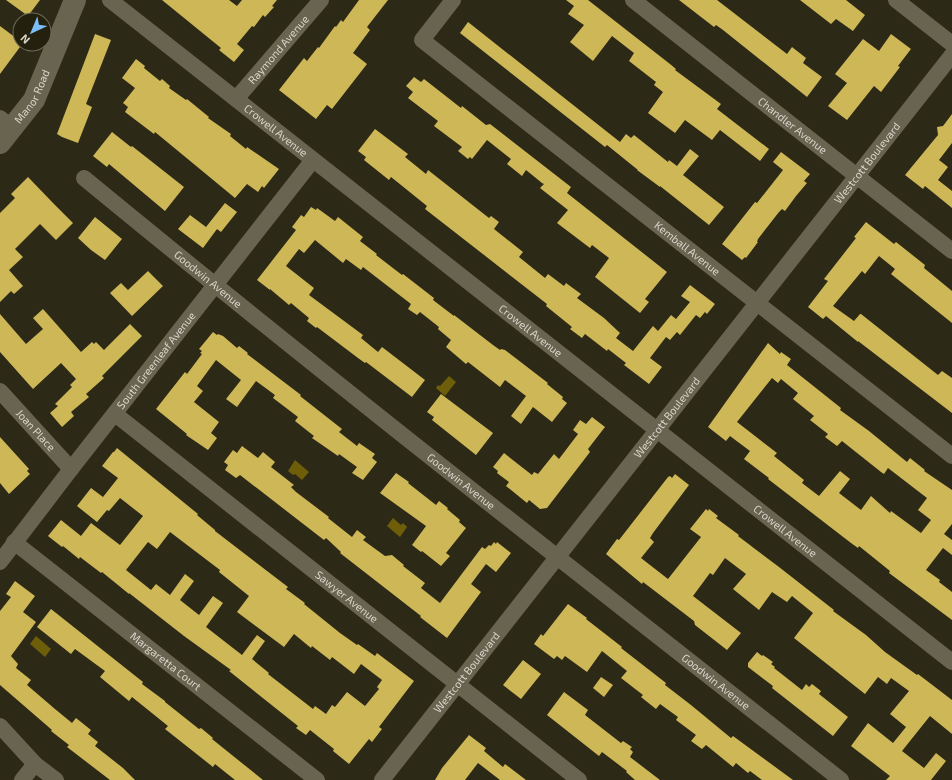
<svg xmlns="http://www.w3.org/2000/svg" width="952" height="780" font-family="'Exo 2',sans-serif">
	<rect width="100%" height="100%" fill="#2d2917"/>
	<g fill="#6e5e09">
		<path d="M449 376 456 382 445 396 436 388 438 385 440 386Z"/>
		<path d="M295 460 309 472 302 480 295 474 293 475 288 471Z"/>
		<path d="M393 518 401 525 403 523 407 527 400 537 387 526Z"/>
		<path d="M36 636 51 649 45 657 30 644Z"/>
	</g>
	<g fill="#ceb756" fill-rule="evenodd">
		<path d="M6 0H40L28 16Z"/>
		<path d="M162 0H229L237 6 242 0H277L272 6 274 7 265 17 263 15 254 27 252 26 237 44 244 50 234 62 219 50 221 48Z"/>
		<path d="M359 0H388L367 27 370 30 353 53 367 64 332 109 327 105 316 119 279 90 304 58 307 61 318 47 319 48 335 26 336 27 341 20 343 22Z"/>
		<path d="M566 0H588L670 64 676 69 675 70 721 104 717 109 769 149 760 161 720 130 712 140 685 120 675 133 648 113 663 92 654 85 656 82 629 61 634 53 612 36 593 61 570 42 584 25 568 14 574 6Z"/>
		<path d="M679 0H717L787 54 792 47 806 58 803 63 822 77 807 97 723 30 716 25 714 27Z"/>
		<path d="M800 0H846L865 15 853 31 836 19 831 24Z"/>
		<path d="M468 22 620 142 626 134 631 138 634 135 668 162 669 160 677 166 690 149 699 156 683 175 724 207 709 225 660 186V187L637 170H638L607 145 605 147 460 33Z"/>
		<path d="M0 26 20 41V47L0 74Z"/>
		<path d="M95 34 111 40 86 104 92 107 78 143 62 137 57 134Z"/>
		<path d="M891 34 911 49 898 66 900 67 881 92 874 86 847 120 828 106 847 83 835 74 863 39 879 51Z"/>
		<path d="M136 59 145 66 144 68 160 81 162 79 170 86 169 88 186 100 187 99 209 117 208 118 231 134 230 136 246 149 247 147 279 169 264 188 262 186 258 192 247 184 235 198 155 132 154 134 125 112 128 107 123 103 135 88 122 78Z"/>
		<path d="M414 77 421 82 424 79 461 108 462 106 486 125 490 124 571 187 567 193 667 272 645 299 649 302 640 313 595 277 609 258 592 245 590 248 557 223 568 210 540 188 544 184 542 183 526 170 522 176 507 164 511 159 487 140 472 159 470 157 468 159 458 151 462 147 434 126 438 121 408 98 413 92 406 86Z"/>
		<path d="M952 114V143L939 160 948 167 938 180 952 191V208L925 186 923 189 905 175 938 135 937 127 943 126Z"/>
		<path d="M375 129 408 154 405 157 426 174 428 170 489 218 491 216 499 222 494 229 523 252 519 257 545 278 548 274 564 286 566 283 581 294 577 298 604 318 620 333 616 338 633 351 653 326 658 331 671 315 676 319 690 302 681 296 690 285 715 304 707 314 705 312 700 318 696 315 680 335 677 332 670 340 666 337 650 358 662 367 649 384 624 365 626 363 608 349 607 351 585 334 582 338 570 329 572 327 546 306 547 304 425 209 427 206 401 185 391 177 389 180 364 160 366 157 358 151Z"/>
		<path d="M112 132 131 147 132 146 184 187 165 211 109 164 107 167 93 156Z"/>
		<path d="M781 152 810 174 804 181 807 183 796 196 785 211 782 209 779 212 758 239 757 242H758L746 258 745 257 742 260 722 244 755 202 757 203 783 170 773 162Z"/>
		<path d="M28 177 54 204 53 205 54 204 73 223 56 240 40 224 15 249 23 257 9 270 23 286 14 294 11 291 0 302V213L15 198 11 194Z"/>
		<path d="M225 203 237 212 221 232 217 229 203 248 178 229 190 215 206 227Z"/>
		<path d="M311 207 316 210 317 208 335 221 338 217 363 237 360 241 377 254 376 255 402 275 403 274 434 298 433 300 454 316V315L493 345 500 350 501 349 505 350 548 383 547 384 563 397 562 399 567 403 552 422 533 407 521 424 511 416 526 396 505 380 500 387 468 362 466 364 446 347 451 340 438 329 439 327 420 312 417 315 408 309 411 304 363 267 361 270 346 259 343 263 315 240 304 253 299 249 286 266 314 288 309 295 363 335 361 338 378 352 382 347 425 380 412 397 366 362 365 363 358 358 317 327 316 328 307 321 309 318 291 303 289 305 270 289V290L257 280 296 230 292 227 301 215 304 217Z"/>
		<path d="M95 217 122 239 105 260 91 250 78 238Z"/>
		<path d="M866 222 894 244 896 242 925 265 924 268 952 291V323L891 274 895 269 879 256 865 274 862 271 833 306 854 321 860 314H861L938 375 942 371 952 378V413L858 341V342L826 316 823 319 808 307 828 281 824 279 856 238 854 237Z"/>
		<path d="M148 271 163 286 132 316 110 293 121 283 128 290Z"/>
		<path d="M43 309 81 352 92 342 94 344 96 342 104 350 130 324 142 336 102 376 104 378 86 394 89 397 71 412 74 416 62 427 50 413 58 406 55 404 72 387 70 385 76 379 61 363 33 389 0 352V314L26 344 43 329 33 318Z"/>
		<path d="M213 332 217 335 218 334 223 336 237 348 239 346 248 353 247 354 301 395 300 396 342 429 339 432 357 446 359 443 375 454 372 458 377 462 363 480 352 473 357 467 339 454 338 456 312 438 314 436 295 421 298 417 273 398 275 395 256 381 237 407 226 399 241 380 216 360 197 386 203 391 194 402 219 422 211 433 217 438 208 450 186 435 187 434 156 409 185 372 187 374 202 354 200 353 202 351 199 349Z"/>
		<path d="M768 343 780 354 781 352 791 359 787 365 841 408 840 410 869 431 907 462 910 458 925 470 924 471 952 490V524L944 534 952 540V555L943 548 926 570 940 580 939 582 952 592V620L889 573 890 571 859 546 858 548 851 543 768 479 769 478 744 459 750 451 730 436 726 441 708 427ZM772 378 778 383 781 379 798 393 793 399 814 416 810 420 828 434 825 437 837 446 842 441 881 472 884 474 888 468 927 498 918 510 931 520 921 533 891 511 890 513 871 496 861 510 839 493 850 479 840 471 819 496 802 483 804 480 774 456 777 453 737 422Z"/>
		<path d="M441 394 493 433 476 455 432 420 434 417 427 412Z"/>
		<path d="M592 417 605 427 588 449 590 452 547 508 540 509 529 500 527 503 506 486 509 482 497 473 498 471 493 467 504 453 532 475 534 472 538 474 554 454 559 459 578 434 573 430 580 420 586 424Z"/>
		<path d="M0 437 29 469 27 471 30 474 9 494 0 483Z"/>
		<path d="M242 446 258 458 263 452 275 462 271 467 294 485 291 487 296 492 329 517 328 518 352 537 357 530 366 537 363 540 385 556 392 555 404 565 403 566 425 583 421 588 440 603 482 547 485 549 489 545 491 546 494 542 496 544 497 542 511 553 496 572 486 564 471 584 481 592 447 638 420 617 421 616 340 553 341 552 326 538 324 540 240 475 236 478 225 470 228 465 224 462 233 450 237 453Z"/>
		<path d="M117 448 198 514 197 515 215 530V531L288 587 286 589 305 603 304 604 340 633 357 645 358 644 375 656 377 653 414 681 379 727 382 729 372 742 369 739 349 764 333 751 334 749 310 730 306 735 296 728 298 726 229 671 231 670 184 636 129 593V594L102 572 101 573 80 557 79 559 63 546 62 547 48 536 61 520 81 536 91 523 120 545 143 516 120 498 109 511 107 510 97 522 77 506 91 488 103 497 118 478 102 466 113 452H114ZM170 532 220 570 219 572 249 596 237 612 284 647 294 634 311 648 312 646 330 660 332 657 354 674 361 664 382 680 377 687 379 689 365 706 347 692 335 707 332 705 326 714 315 706 313 709 268 674 269 673 252 659 265 641 257 635 242 655 206 627 223 603 213 596 199 615 180 600 194 581 185 574 170 595 156 584 151 590 126 570 148 542 157 549Z"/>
		<path d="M396 473 409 482 408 483 436 505 439 501 448 508 447 509 460 520 459 522 466 528 446 553 450 556 441 566 422 551 421 552 412 545 426 526 380 493Z"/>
		<path d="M675 474 689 485 653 533 650 538 654 542 641 558 668 579 701 537 690 529 706 509 708 511 709 509 718 516 716 518 739 535 738 536 779 567 834 610 833 611 866 635 885 652 917 675 918 674 952 700V734L930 716 902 751 924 768 936 753 946 761 931 780H886L890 776 851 746 868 723 893 743 906 727 890 714 909 691 891 678 887 684 878 677 865 694 794 638 813 613 792 596 787 602 772 592 759 610 733 589 746 574 725 558 713 575 710 573 693 596 741 633 727 650 695 625 694 621 643 582 642 584 606 554 617 539 619 540 668 477 670 476 672 478Z"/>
		<path d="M15 581 35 596 23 612 36 622 11 656 18 664 16 668 31 680 27 685 55 709 72 723 76 718 91 730 88 734 98 742 95 746 123 768 135 780H110L67 747 69 745 51 731 52 730 0 685V611L11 597 6 594Z"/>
		<path d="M568 604 587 618 586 619 622 647 621 648 666 683 665 685 691 705 731 738 733 736 793 780H762L750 771 748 773 736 763 733 767 706 745 702 749 691 741 696 735 676 720 678 717 660 704 656 709 641 697 643 695 621 678 627 671 602 651 587 672 565 656 562 660 557 656 554 659 534 644 541 634 543 636Z"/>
		<path d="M51 609 143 682 142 684 165 701V702L199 729 201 728 213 738 212 739 263 780H235L215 764 213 767 165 729 168 726 132 697 129 701 100 677 105 671 75 649 71 654 37 627Z"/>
		<path d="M757 652 762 656 763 655 773 662 771 664 775 667 774 668 802 690 806 684 809 687 812 684 821 691 819 694 848 717 833 736 772 688 773 686 748 667V663Z"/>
		<path d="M523 660 541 674 521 699 503 685Z"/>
		<path d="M601 677 613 685 604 697 593 688Z"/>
		<path d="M564 692 588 710 585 715 621 743 623 741 632 747 630 749 633 752 630 757 660 780H635L626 772 627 771 602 752 599 756 547 715Z"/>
		<path d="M469 735 486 748 484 751 503 767 505 764 526 780H500L478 763 465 780H435L442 768Z"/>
	</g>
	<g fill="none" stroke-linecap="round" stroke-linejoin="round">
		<g stroke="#686450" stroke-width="16">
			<path id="s1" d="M110 0 952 662"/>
			<path id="s2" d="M453 0 422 40 952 456"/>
			<path id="s3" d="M633 0 952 251"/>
			<path d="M896 0 952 44"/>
			<path id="s4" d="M236 99 321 0"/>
			<path d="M0 118 13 128"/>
			<path id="s5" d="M84 178C333 383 588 581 841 780"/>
			<path id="s6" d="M0 391 71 469"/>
			<path id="s7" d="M115 414 579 780"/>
			<path id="s8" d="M14 542 317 780"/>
			<path id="s9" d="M0 562 71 469 313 160"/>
			<path d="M0 726 35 764 56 780"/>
			<path d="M22 780 35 764"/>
			<path id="s10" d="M382 780 952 55"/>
		</g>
		<path stroke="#686450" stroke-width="22" id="s11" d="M0 143 34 100 75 0"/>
	</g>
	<g text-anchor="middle" stroke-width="4" stroke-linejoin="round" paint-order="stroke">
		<g font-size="11" fill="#d8d6cb" stroke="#24200e">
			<text dy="4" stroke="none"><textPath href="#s4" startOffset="65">Raymond Avenue</textPath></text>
			<text dy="4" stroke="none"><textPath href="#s11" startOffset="57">Manor Road</textPath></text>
			<text dy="4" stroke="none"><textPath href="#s3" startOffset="203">Chandler Avenue</textPath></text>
			<text dy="4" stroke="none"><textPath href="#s1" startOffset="211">Crowell Avenue</textPath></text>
			<text dy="4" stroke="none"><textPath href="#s10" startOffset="785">Westcott Boulevard</textPath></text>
			<text dy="4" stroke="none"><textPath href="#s2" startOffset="388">Kemball Avenue</textPath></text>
			<text dy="4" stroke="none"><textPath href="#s5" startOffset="160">Goodwin Avenue</textPath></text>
			<text dy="4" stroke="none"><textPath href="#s1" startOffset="535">Crowell Avenue</textPath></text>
			<text dy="4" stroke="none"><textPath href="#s9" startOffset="255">South Greenleaf Avenue</textPath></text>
			<text dy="4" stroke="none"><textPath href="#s10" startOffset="461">Westcott Boulevard</textPath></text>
			<text dy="4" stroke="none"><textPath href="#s6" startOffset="53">Joan Place</textPath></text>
			<text dy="4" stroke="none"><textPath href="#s5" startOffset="484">Goodwin Avenue</textPath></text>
			<text dy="4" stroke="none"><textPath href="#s1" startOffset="859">Crowell Avenue</textPath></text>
			<text dy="4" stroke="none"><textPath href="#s7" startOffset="295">Sawyer Avenue</textPath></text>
			<text dy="4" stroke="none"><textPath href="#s8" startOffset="193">Margaretta Court</textPath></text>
			<text dy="4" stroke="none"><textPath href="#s10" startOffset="137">Westcott Boulevard</textPath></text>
			<text dy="4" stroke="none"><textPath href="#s5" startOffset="808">Goodwin Avenue</textPath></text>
		</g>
	</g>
	<g transform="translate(32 32) rotate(224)"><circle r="19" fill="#24200e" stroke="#6c695a"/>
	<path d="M0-3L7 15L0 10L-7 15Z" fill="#7cbef9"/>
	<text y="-6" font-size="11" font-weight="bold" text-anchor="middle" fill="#d8d6cb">N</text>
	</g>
</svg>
